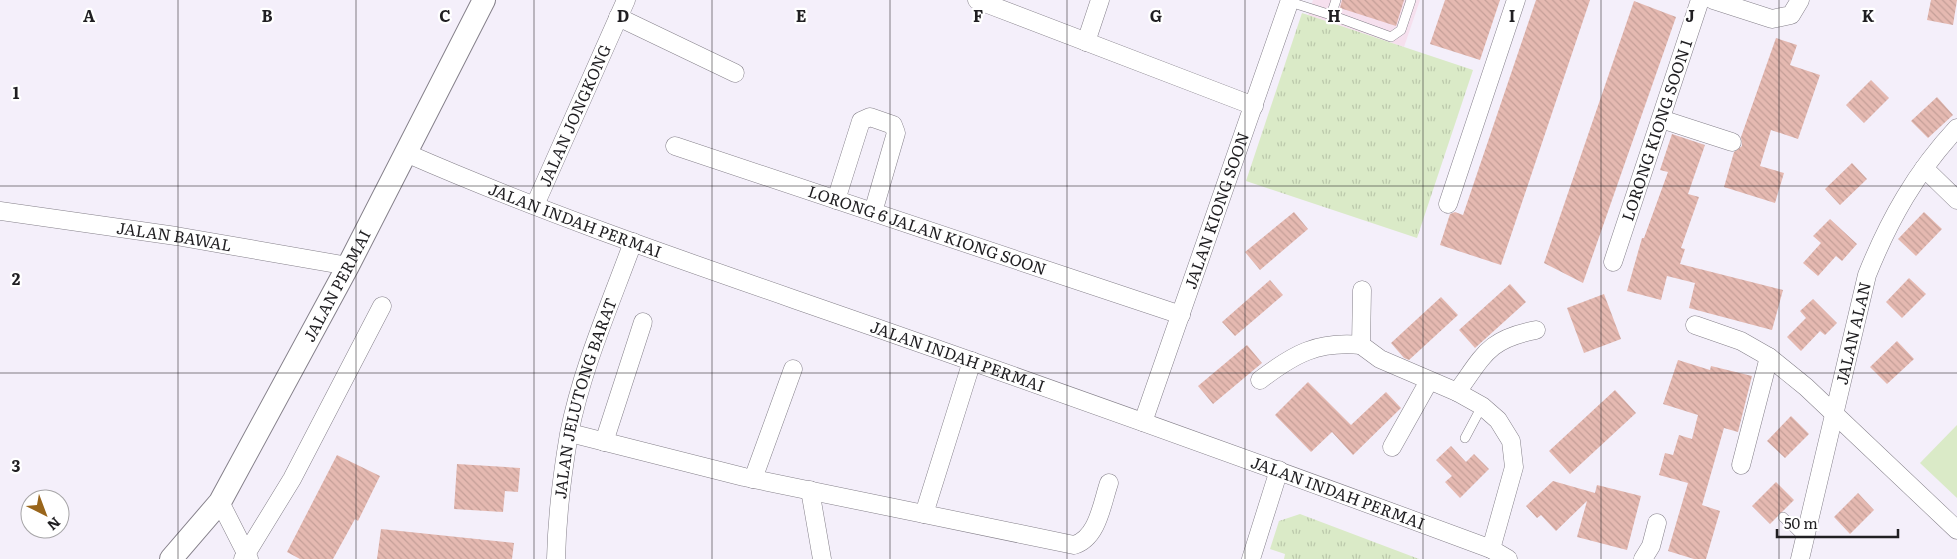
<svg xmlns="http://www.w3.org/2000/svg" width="1957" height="559" font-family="Literata,serif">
	<defs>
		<pattern id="park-tufts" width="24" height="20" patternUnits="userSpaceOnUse" patternTransform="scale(1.25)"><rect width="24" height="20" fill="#daeac7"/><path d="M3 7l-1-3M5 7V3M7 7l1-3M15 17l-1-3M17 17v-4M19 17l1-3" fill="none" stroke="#bbc8ab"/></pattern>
		<pattern id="building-back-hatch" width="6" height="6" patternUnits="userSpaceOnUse" patternTransform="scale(1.25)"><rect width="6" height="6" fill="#e5b9b1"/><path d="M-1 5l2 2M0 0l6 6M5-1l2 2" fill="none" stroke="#c49f98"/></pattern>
	</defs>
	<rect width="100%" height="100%" fill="#f4effa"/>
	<path fill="#f6e0ee" d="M1313 0H1420L1404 47 1308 15Z"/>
	<path fill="#daeac7" d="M1957 425V498L1920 463Z"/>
	<g fill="url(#park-tufts)">
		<path d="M1302 13 1473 70 1417 238 1246 181Z"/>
		<path d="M1300 514 1419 559H1284L1285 554 1270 549 1279 521Z"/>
	</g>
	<g fill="url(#building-back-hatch)">
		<path d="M1342 0H1404L1396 26 1340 8Z"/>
		<path d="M1445 0H1500L1480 60 1430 44Z"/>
		<path d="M1536 0H1590L1501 265 1440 245 1450 214 1455 212 1463 215Z"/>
		<path d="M1931 0H1957L1953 25 1927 20Z"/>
		<path d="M1634 1 1676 17 1583 283 1544 263Z"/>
		<path d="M1776 38 1797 45 1790 65 1820 75 1798 139 1771 130 1760 166 1784 173 1775 203 1724 187 1734 152 1742 146 1741 137Z"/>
		<path d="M1871 80 1889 98 1864 123 1846 105Z"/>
		<path d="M1937 97 1953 115 1928 138 1911 121Z"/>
		<path d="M1672 134 1705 145 1688 194 1699 197 1681 248 1685 249 1680 264 1783 290 1772 330 1689 308 1695 283 1667 276 1661 300 1627 291 1642 238H1644L1668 172 1660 170Z"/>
		<path d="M1852 163 1867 179 1840 205 1825 189Z"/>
		<path d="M1294 212 1308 229 1260 270 1245 252Z"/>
		<path d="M1924 212 1942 229 1916 256 1898 239Z"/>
		<path d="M1830 219 1857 244 1842 261 1836 256 1818 276 1803 263 1821 243 1813 236Z"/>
		<path d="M1909 278 1926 294 1902 318 1886 302Z"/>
		<path d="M1270 280 1283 295 1235 336 1222 322Z"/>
		<path d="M1510 284 1526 302 1475 348 1459 330Z"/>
		<path d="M1604 294 1621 339 1584 353 1567 308Z"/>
		<path d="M1441 297 1458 315 1409 360 1404 358 1391 343Z"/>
		<path d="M1813 299 1837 323 1825 335 1820 331 1801 351 1787 337 1806 318 1800 311Z"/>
		<path d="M1897 341 1914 359 1887 384 1870 367Z"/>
		<path d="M1247 345 1262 363 1213 404 1198 386Z"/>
		<path d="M1678 360 1710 370 1711 366 1752 376 1738 432 1724 428 1702 505 1720 511 1706 559H1694L1668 551 1688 483 1659 475 1665 453 1673 455 1679 435 1692 439 1698 415 1663 404Z"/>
		<path d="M1308 382 1351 425 1386 392 1401 408 1353 455 1332 432 1311 452 1275 415Z"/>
		<path d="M1615 390 1636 413 1570 474 1549 451Z"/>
		<path d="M1791 416 1809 434 1785 458 1767 441Z"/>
		<path d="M1451 446 1466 462 1474 454 1489 469 1460 498 1445 482 1452 476 1436 460Z"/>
		<path d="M337 455 380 476 358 521 355 519 333 559H300L287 552Z"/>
		<path d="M457 464 520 468 518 492 505 491 503 512 454 509Z"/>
		<path d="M1553 481 1595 493 1597 485 1641 496 1627 550 1577 537 1587 501 1556 531 1541 515 1537 518 1526 506Z"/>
		<path d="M1776 482 1794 500 1770 524 1752 506Z"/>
		<path d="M1858 493 1874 510 1850 534 1834 517Z"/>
		<path d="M381 529 514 543 512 559H377Z"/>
	</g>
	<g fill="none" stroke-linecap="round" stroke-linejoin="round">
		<defs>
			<g id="service">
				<path d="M1336 0 1331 15 1391 37 1401 30 1411 0"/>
				<path d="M1290 2 1331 15"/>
				<path d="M1465 438 1482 406"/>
				<path d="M1783 517 1805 539"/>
			</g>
			<g id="minor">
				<path d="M977 0 1254 106"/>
				<path d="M1713 0 1772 19 1791 15 1800 0"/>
				<path d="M618 17 735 73"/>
				<path d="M1086 42 1100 0"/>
				<path d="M1661 119 1732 142"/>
				<path id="s1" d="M675 146 1181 315"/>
				<path id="s2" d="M406 153C559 220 717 272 874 327 1080 399 1286 473 1491 549L1508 559"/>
				<path d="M1924 168 1957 200"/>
				<path d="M836 200 861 121 870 117 893 125 896 133 873 212"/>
				<path d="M1448 204 1516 0"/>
				<path id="s3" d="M535 205 626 0"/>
				<path id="s4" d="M0 211 176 236 348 266"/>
				<path id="s5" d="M1613 262 1700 0"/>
				<path d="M1362 290 1361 345 1380 359 1457 392 1482 406 1498 420 1511 441 1514 467 1491 549"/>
				<path d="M1695 325 1741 341 1769 357 1806 387 1957 530"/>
				<path d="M972 361 924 514 1074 545C1098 538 1102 503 1109 483"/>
				<path d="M1260 380C1294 354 1317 341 1361 345"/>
				<path d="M1457 392C1484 355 1488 339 1536 330"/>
				<path id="s6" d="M1143 422 1290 0"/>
				<path d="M570 433 744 477 924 514"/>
				<path d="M604 442 643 322"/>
				<path d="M1392 447 1429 381"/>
				<path d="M1741 465 1769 357"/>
				<path d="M753 479 793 369"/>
				<path d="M810 490 822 559"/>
				<path d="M220 502 249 559"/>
				<path d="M243 559 292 479 382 306"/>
				<path id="s7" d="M556 559C557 517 562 475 569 434 582 368 610 305 633 242"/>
				<path d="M1251 559 1279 470"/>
				<path d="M1643 559 1651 546 1657 523"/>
				<path id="s8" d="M1800 559 1867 275C1889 220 1916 172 1957 128"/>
			</g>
			<g id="tertiary">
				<path id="s9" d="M171 559 220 502 348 266 484 0"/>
			</g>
		</defs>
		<use href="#service" stroke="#85808a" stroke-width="10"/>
		<use href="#minor" stroke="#85808a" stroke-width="19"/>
		<use href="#tertiary" stroke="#85808a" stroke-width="24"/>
		<use href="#service" stroke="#fff" stroke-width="9"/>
		<use href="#minor" stroke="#fff" stroke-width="18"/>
		<use href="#tertiary" stroke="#fff" stroke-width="22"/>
	</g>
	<path fill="none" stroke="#201f22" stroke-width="1" stroke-opacity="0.55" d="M178 0V559M356 0V559M534 0V559M712 0V559M890 0V559M1067 0V559M1245 0V559M1423 0V559M1601 0V559M1779 0V559M0 186H1957M0 373H1957"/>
	<g text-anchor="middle" stroke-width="4.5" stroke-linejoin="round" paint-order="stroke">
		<g font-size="16" fill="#201f22" stroke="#fff">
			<text dy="6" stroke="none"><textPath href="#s3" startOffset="98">JALAN JONGKONG</textPath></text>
			<text dy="6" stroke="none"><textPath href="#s5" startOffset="139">LORONG KIONG SOON 1</textPath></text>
			<text dy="6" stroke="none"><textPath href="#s6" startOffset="224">JALAN KIONG SOON</textPath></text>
			<text dy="6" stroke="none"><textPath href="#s2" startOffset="182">JALAN INDAH PERMAI</textPath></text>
			<text dy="6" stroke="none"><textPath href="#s1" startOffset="266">LORONG 6 JALAN KIONG SOON</textPath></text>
			<text dy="6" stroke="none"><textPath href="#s4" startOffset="176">JALAN BAWAL</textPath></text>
			<text dy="6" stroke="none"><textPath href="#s9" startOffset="321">JALAN PERMAI</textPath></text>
			<text dy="6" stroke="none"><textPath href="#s8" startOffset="232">JALAN ALAN</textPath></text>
			<text dy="6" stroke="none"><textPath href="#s2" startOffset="588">JALAN INDAH PERMAI</textPath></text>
			<text dy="6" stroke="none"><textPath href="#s7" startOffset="164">JALAN JELUTONG BARAT</textPath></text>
			<text dy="6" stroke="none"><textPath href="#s2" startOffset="992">JALAN INDAH PERMAI</textPath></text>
		</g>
	</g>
	<g font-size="16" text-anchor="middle" font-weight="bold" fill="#201f22" stroke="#fff" stroke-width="4.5" stroke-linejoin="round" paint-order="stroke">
		<text x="89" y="22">A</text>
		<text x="267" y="22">B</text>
		<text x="445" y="22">C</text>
		<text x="623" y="22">D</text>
		<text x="801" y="22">E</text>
		<text x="978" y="22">F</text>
		<text x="1156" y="22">G</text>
		<text x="1334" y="22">H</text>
		<text x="1512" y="22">I</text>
		<text x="1690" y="22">J</text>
		<text x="1868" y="22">K</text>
		<text x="16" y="99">1</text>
		<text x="16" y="285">2</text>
		<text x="16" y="472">3</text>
	</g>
	<g transform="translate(45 514) rotate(138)"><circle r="24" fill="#ffffff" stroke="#a6a5a7"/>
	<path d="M0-4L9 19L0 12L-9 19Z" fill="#99651b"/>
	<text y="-8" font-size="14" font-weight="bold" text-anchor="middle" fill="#201f22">N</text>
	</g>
	<path d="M1777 529v8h121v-8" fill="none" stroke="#201f22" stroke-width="2.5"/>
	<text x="1784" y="529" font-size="15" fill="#201f22" stroke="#ffffff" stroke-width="4" paint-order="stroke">50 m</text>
</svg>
